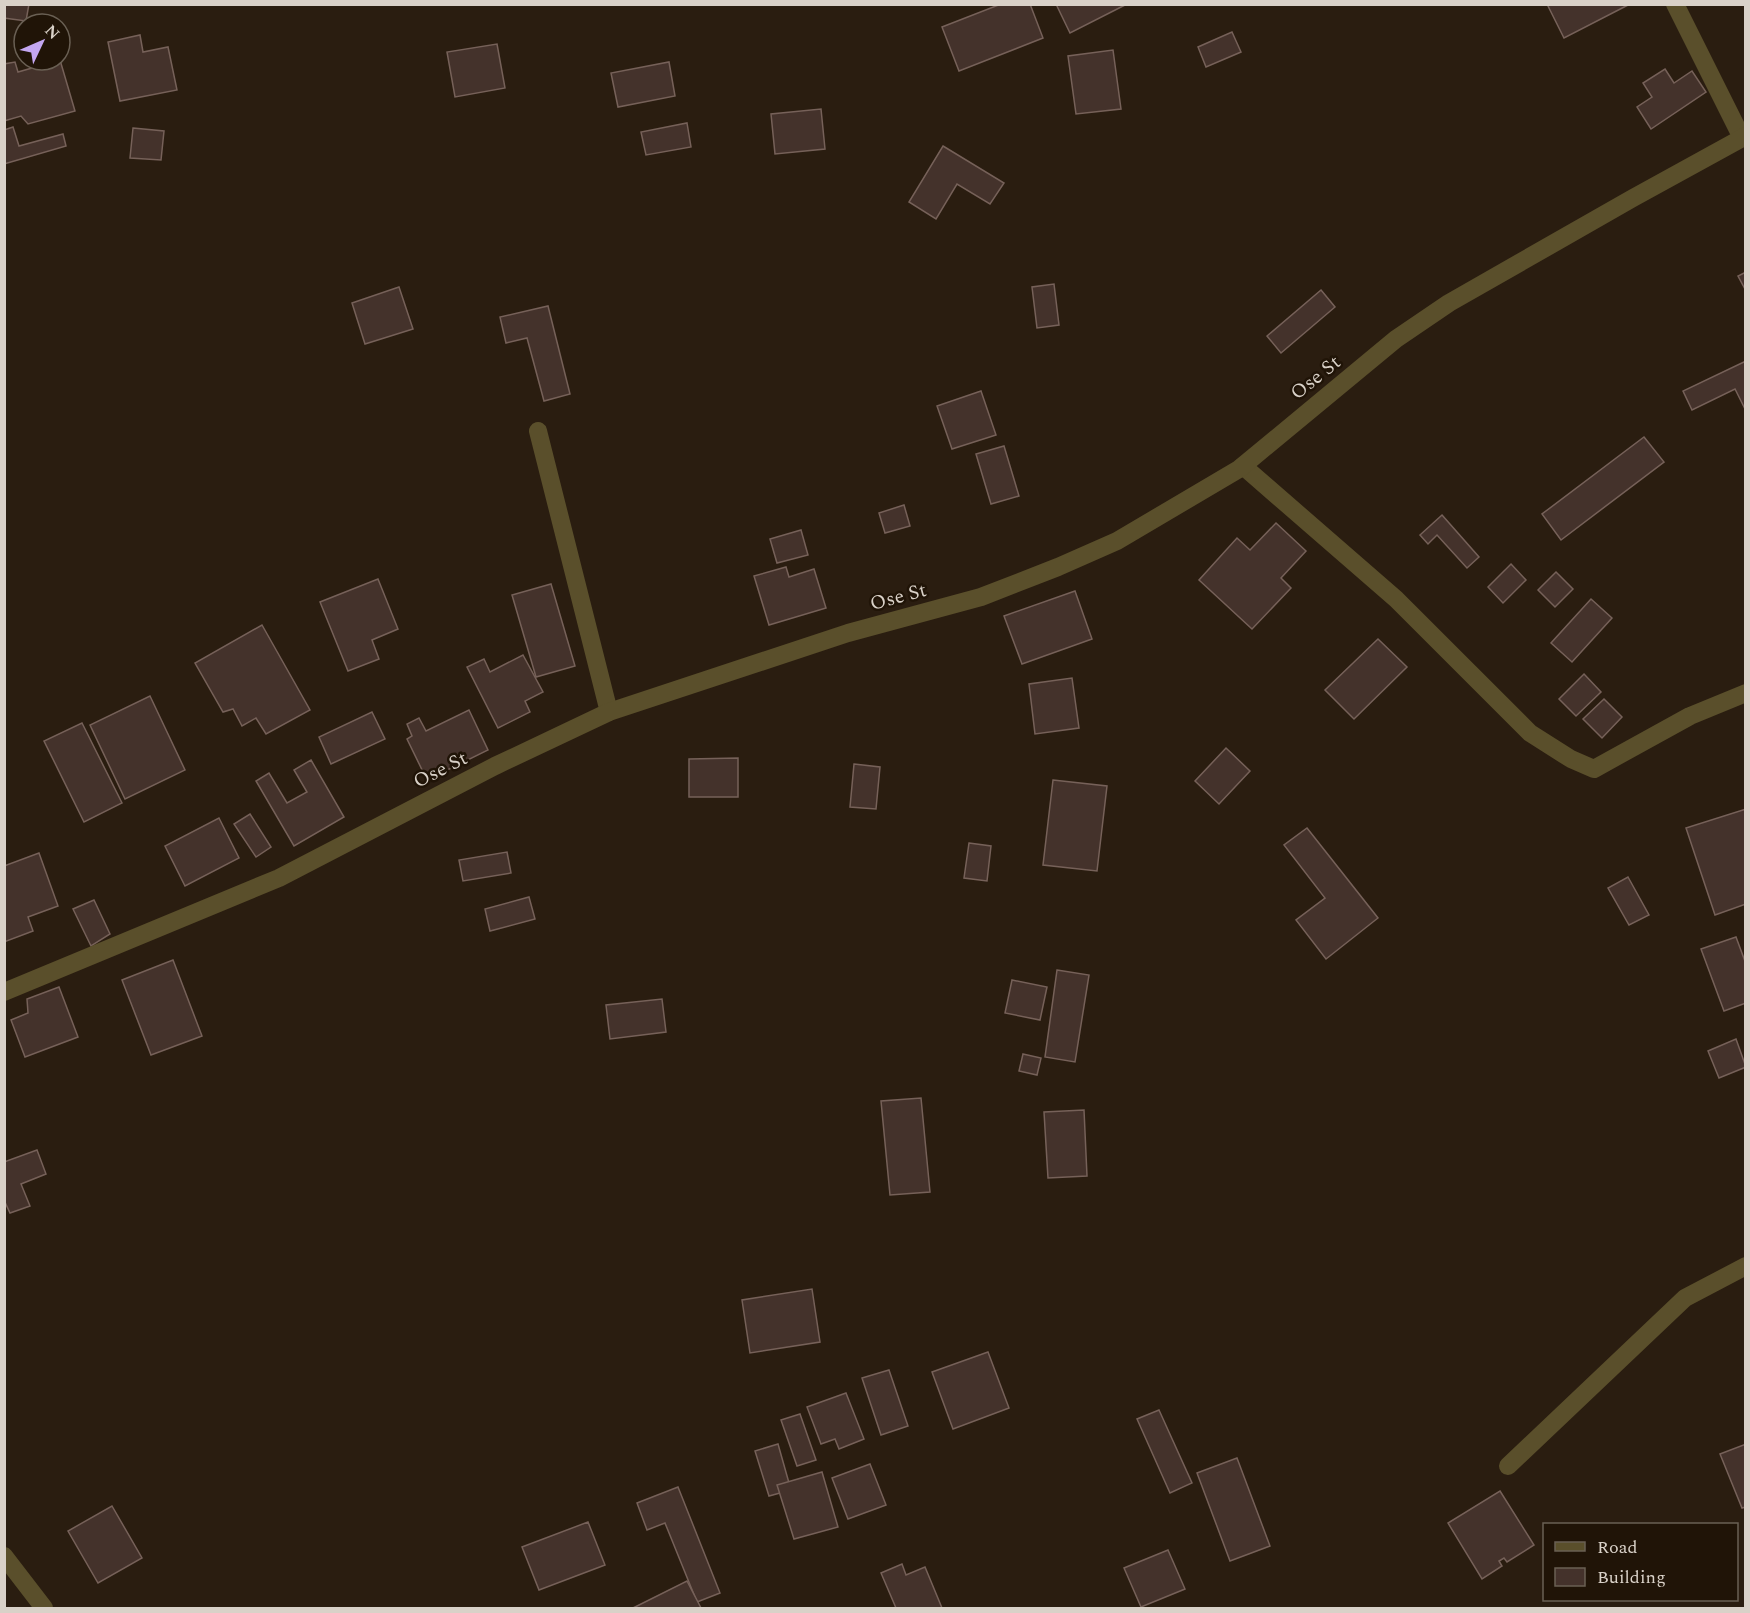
<svg xmlns="http://www.w3.org/2000/svg" width="1750" height="1613" font-family="Spectral,serif">
	<rect width="100%" height="100%" fill="#2a1d10"/>
	<g fill="#44322b" stroke="#766159" stroke-width="1.5">
		<path d="M4 4H29L26 21 4 18Z"/>
		<path d="M1001 4H1030L1043 38 959 71 942 27Z"/>
		<path d="M1056 4H1127L1070 33Z"/>
		<path d="M1547 4 1579 5 1630 4 1564 38Z"/>
		<path d="M1232 32 1241 52 1206 67 1198 47Z"/>
		<path d="M140 35 143 52 168 47 177 90 120 101 108 42Z"/>
		<path d="M497 44 505 88 455 97 447 52Z"/>
		<path d="M1113 50 1121 109 1076 114 1068 56Z"/>
		<path d="M60 60 75 111 28 124 21 116 4 121V64L15 62 18 72Z"/>
		<path d="M669 62 675 96 618 107 611 73Z"/>
		<path d="M1665 69 1674 83 1692 71 1706 92 1651 129 1637 107 1652 97 1643 83Z"/>
		<path d="M821 109 825 149 775 154 771 114Z"/>
		<path d="M687 123 691 147 646 155 641 132Z"/>
		<path d="M13 127 19 146 63 134 66 146 4 164V130Z"/>
		<path d="M133 128 164 131 161 160 130 158Z"/>
		<path d="M943 146 1004 183 990 204 957 184 936 219 909 202Z"/>
		<path d="M1746 272V291L1738 276Z"/>
		<path d="M1054 284 1059 325 1037 328 1032 287Z"/>
		<path d="M399 287 413 329 365 344 352 303Z"/>
		<path d="M1321 290 1335 307 1281 353 1267 336Z"/>
		<path d="M548 306 570 394 544 401 527 338 506 343 500 317Z"/>
		<path d="M1746 361V411L1735 389 1692 410 1683 391Z"/>
		<path d="M981 391 996 435 952 449 937 406Z"/>
		<path d="M1644 437 1664 462 1561 540 1542 514Z"/>
		<path d="M1004 446 1019 496 991 504 976 454Z"/>
		<path d="M904 505 910 526 885 533 879 513Z"/>
		<path d="M1442 515 1479 557 1467 568 1437 535 1428 544 1420 535Z"/>
		<path d="M1276 523 1306 551 1281 578 1291 588 1252 629 1199 580 1237 538 1250 550Z"/>
		<path d="M801 530 808 555 777 563 770 539Z"/>
		<path d="M1511 564 1526 580 1503 603 1488 587Z"/>
		<path d="M786 567 789 577 814 569 826 608 769 625 754 576Z"/>
		<path d="M1556 572 1573 589 1555 607 1538 590Z"/>
		<path d="M378 579 398 629 372 640 379 659 348 671 320 602Z"/>
		<path d="M551 584 575 666 536 677 512 595Z"/>
		<path d="M1075 591 1092 639 1022 664 1004 616Z"/>
		<path d="M1591 599 1612 618 1572 662 1551 643Z"/>
		<path d="M262 625 310 710 266 734 256 718 242 726 233 709 223 712 195 663Z"/>
		<path d="M1378 639 1407 667 1354 719 1325 690Z"/>
		<path d="M523 655 543 692 525 701 530 712 498 728 467 667 484 659 490 672Z"/>
		<path d="M1584 674 1601 692 1576 716 1559 699Z"/>
		<path d="M1072 678 1079 728 1035 734 1029 684Z"/>
		<path d="M150 696 185 770 125 799 90 725Z"/>
		<path d="M1604 699 1622 717 1602 738 1583 719Z"/>
		<path d="M469 710 488 750 427 780 407 739 412 736 407 724 419 718 426 731Z"/>
		<path d="M372 712 385 739 331 764 319 737Z"/>
		<path d="M82 723 122 803 84 822 44 741Z"/>
		<path d="M1226 748 1250 771 1219 804 1195 781Z"/>
		<path d="M738 758V797H689V759Z"/>
		<path d="M311 760 344 817 294 846 256 781 269 773 287 803 307 792 294 770Z"/>
		<path d="M854 764 880 767 876 809 850 807Z"/>
		<path d="M1053 780 1107 786 1097 871 1043 865Z"/>
		<path d="M1746 809V904L1715 915 1686 828Z"/>
		<path d="M250 814 271 847 256 857 234 824Z"/>
		<path d="M219 818 239 858 185 886 165 846Z"/>
		<path d="M1307 828 1378 918 1326 959 1296 920 1325 898 1284 845Z"/>
		<path d="M969 843 991 846 987 881 964 878Z"/>
		<path d="M507 852 511 873 463 881 459 860Z"/>
		<path d="M39 853 58 906 28 917 33 931 4 942V866Z"/>
		<path d="M1628 877 1649 915 1629 925 1608 888Z"/>
		<path d="M529 897 535 919 490 931 485 909Z"/>
		<path d="M94 900 110 934 91 946 73 909Z"/>
		<path d="M1736 937 1746 964V1003L1724 1011 1701 949Z"/>
		<path d="M173 960 202 1036 151 1055 122 980Z"/>
		<path d="M1057 970 1089 975 1075 1062 1045 1057Z"/>
		<path d="M1012 980 1047 987 1040 1020 1005 1013Z"/>
		<path d="M59 987 78 1037 25 1057 11 1020 28 1013 27 999Z"/>
		<path d="M662 999 666 1032 610 1039 606 1005Z"/>
		<path d="M1736 1039 1746 1067 1719 1078 1708 1051Z"/>
		<path d="M1023 1054 1041 1058 1037 1075 1019 1071Z"/>
		<path d="M921 1098 930 1192 890 1195 881 1101Z"/>
		<path d="M1084 1110 1087 1176 1048 1178 1044 1112Z"/>
		<path d="M37 1150 46 1174 21 1184 30 1206 10 1213 4 1200V1162Z"/>
		<path d="M812 1289 820 1342 750 1353 742 1300Z"/>
		<path d="M988 1352 1009 1408 953 1429 932 1372Z"/>
		<path d="M889 1370 908 1426 881 1435 862 1378Z"/>
		<path d="M846 1393 864 1439 839 1449 835 1439 821 1444 807 1407Z"/>
		<path d="M1159 1410 1192 1483 1170 1493 1137 1419Z"/>
		<path d="M800 1414 816 1460 797 1466 781 1420Z"/>
		<path d="M778 1444 791 1490 769 1496 755 1451Z"/>
		<path d="M1746 1444V1507L1742 1508 1720 1454Z"/>
		<path d="M1237 1458 1270 1546 1230 1561 1197 1473Z"/>
		<path d="M870 1464 886 1505 848 1519 832 1478Z"/>
		<path d="M822 1472 838 1527 794 1539 777 1485Z"/>
		<path d="M678 1487 720 1593 697 1602 665 1523 647 1530 637 1503Z"/>
		<path d="M1500 1491 1534 1545 1507 1562 1504 1558 1499 1561 1502 1566 1482 1579 1448 1523Z"/>
		<path d="M112 1506 142 1558 98 1583 68 1531Z"/>
		<path d="M588 1522 605 1565 539 1590 522 1547Z"/>
		<path d="M1168 1550 1185 1589 1141 1607 1124 1568Z"/>
		<path d="M902 1564 906 1575 925 1567 942 1608H896L881 1573Z"/>
		<path d="M687 1581 701 1608H633Z"/>
	</g>
	<g fill="none" stroke-linecap="round" stroke-linejoin="round">
		<g stroke="#5a4f2b" stroke-width="18">
			<path d="M1675 4 1742 138"/>
			<path d="M538 431 609 712"/>
			<path d="M1243 466 1396 599 1530 733 1571 759 1594 769 1690 716 1746 693"/>
			<path d="M4 992 279 878 495 766 609 712 848 633 981 597 1058 567 1117 541 1239 469 1396 339 1449 303 1633 198 1746 136"/>
			<path d="M1508 1466 1685 1298 1746 1266"/>
			<path d="M4 1556 44 1608"/>
		</g>
	</g>
	<g text-anchor="middle" stroke-width="5" stroke-linejoin="round" paint-order="stroke">
		<g font-size="20" fill="#d9d1c8" stroke="#201407">
			<text transform="translate(1315 377) rotate(-39)" y="7">Ose St</text>
			<text transform="translate(898 596) rotate(-15)" y="7">Ose St</text>
			<text transform="translate(440 769) rotate(-27)" y="7">Ose St</text>
		</g>
	</g>
	<rect width="1750" height="1613" fill="none" stroke="#d9d1c8" stroke-width="12"/>
	<rect x="1543" y="1523" width="195" height="78" fill="#201407" stroke="#6a6054" stroke-width="1.5"/>
	<rect x="1555" y="1542" width="30" height="9" fill="#5a4f2b" stroke="#6a6054" stroke-width="1.5"/>
	<text x="1597" y="1553" font-size="18" fill="#d9d1c8">Road</text>
	<rect x="1555" y="1568" width="30" height="18" fill="#44322b" stroke="#6a6054" stroke-width="1.5"/>
	<text x="1597" y="1583" font-size="18" fill="#d9d1c8">Building</text>
	<g transform="translate(42 42) rotate(46)"><circle r="28" fill="#201407" stroke="#6a6054" stroke-width="1.5"/>
	<path d="M0-4.5L10 22L0 15L-10 22Z" fill="#c4a7f1"/>
	<text y="-9" font-size="16" font-weight="bold" text-anchor="middle" fill="#d9d1c8">N</text>
	</g>
</svg>
